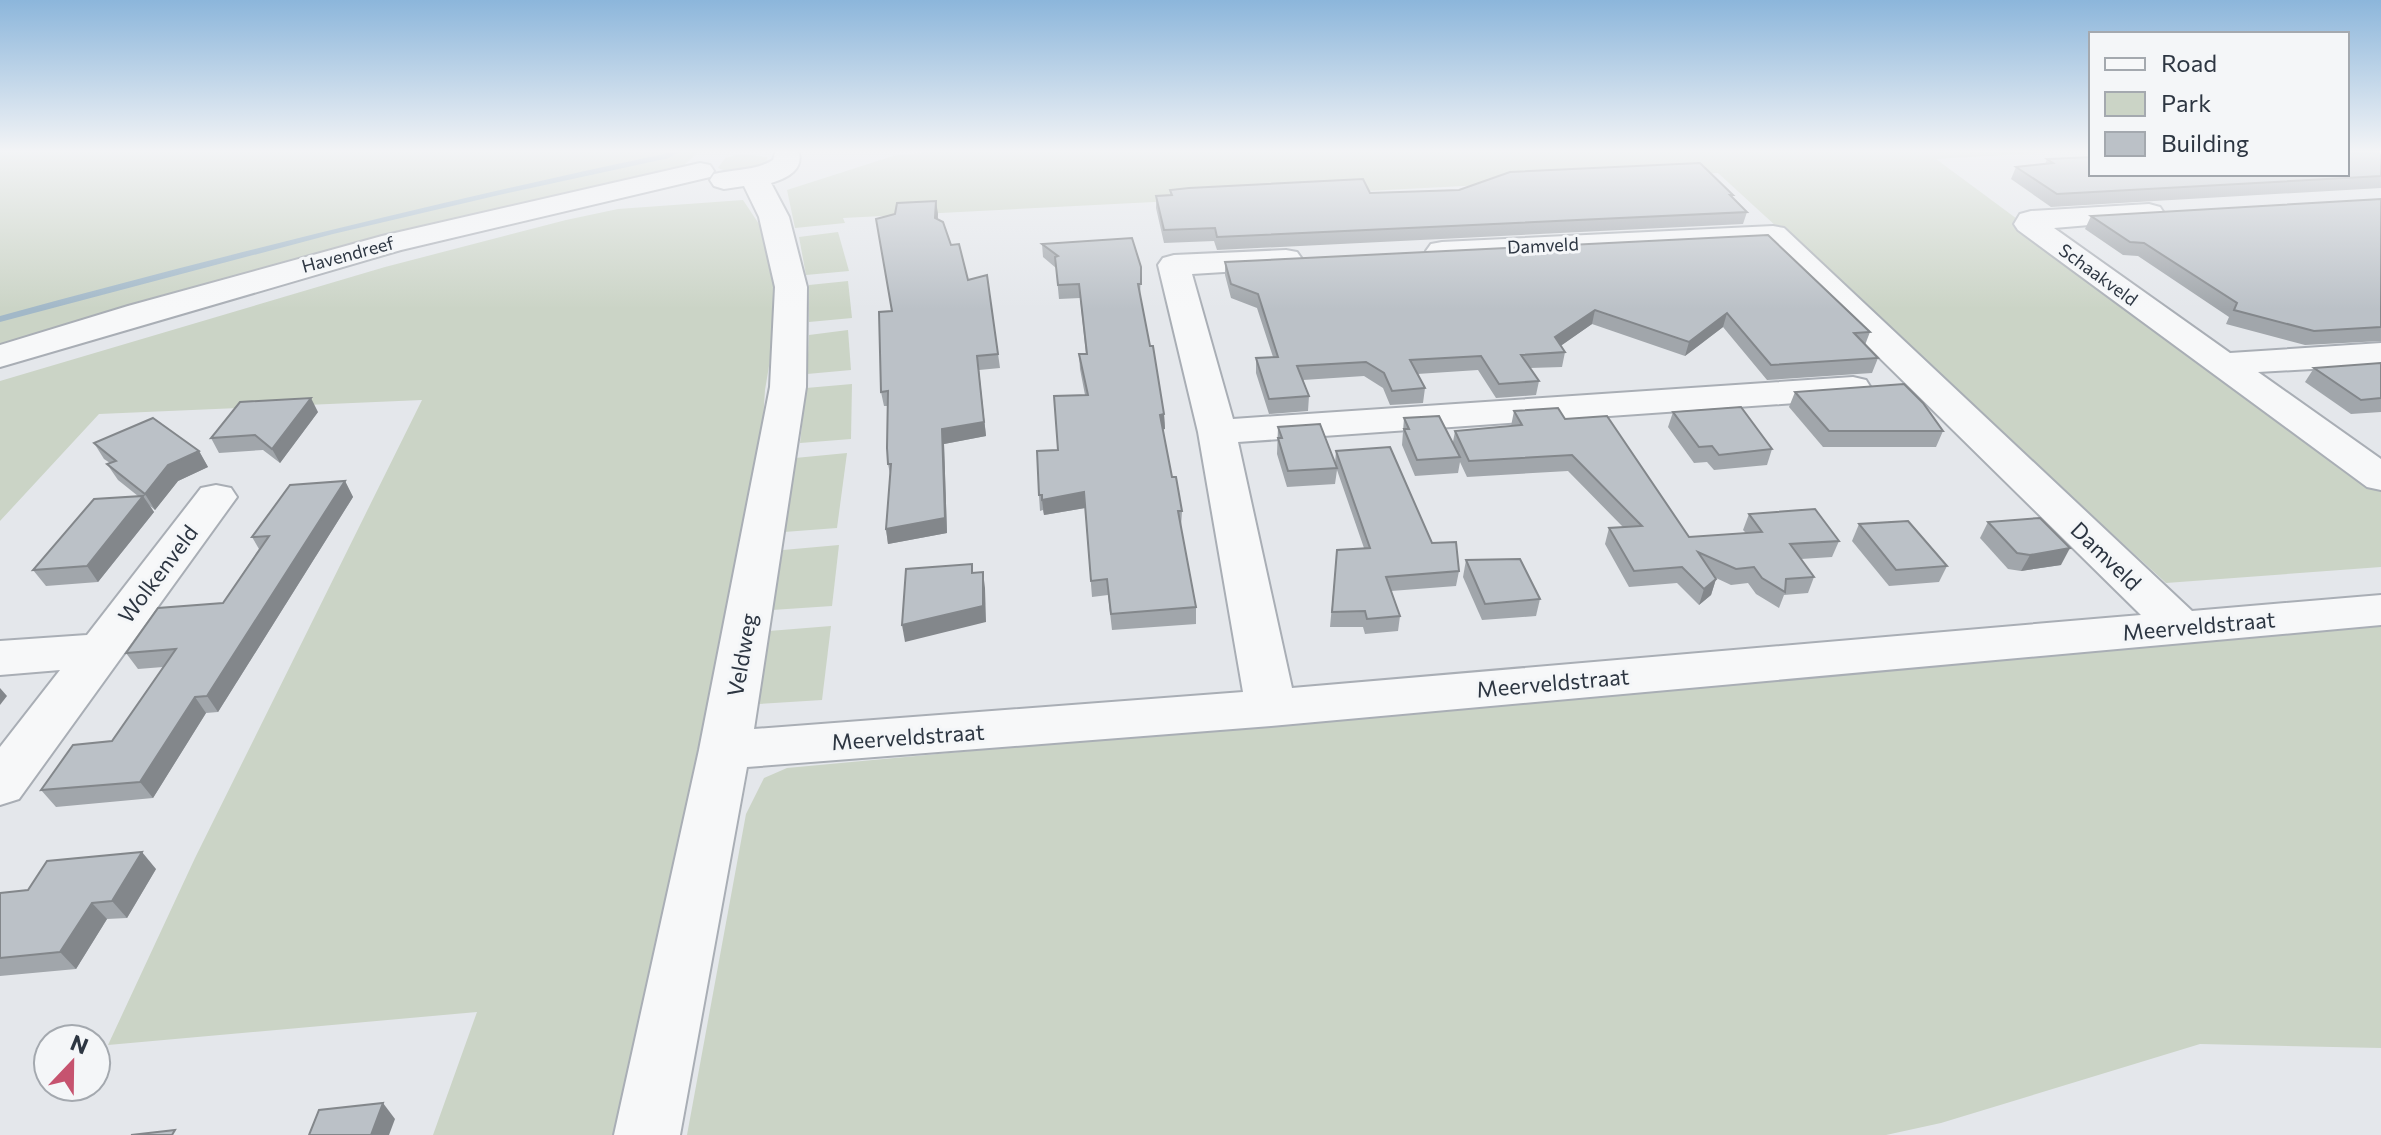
<svg xmlns="http://www.w3.org/2000/svg" width="2381" height="1135" font-family="Commissioner,sans-serif">
	<rect width="100%" height="100%" fill="#e4e7eb"/>
	<g fill="#cbd4c6">
		<path d="M0 150H711L697 153 680 169 0 348Z"/>
		<path d="M940 150H2091L1936 159 2381 488V567L2166 583 1718 173 843 218 845 223 795 228 787 190 893 156Z"/>
		<path d="M741 154 767 157 768 163 765 166 728 172 718 168 725 158Z"/>
		<path d="M743 200 763 230 772 262 777 318 765 390 761 452 625 1135H433L477 1012 108 1045 195 858 422 400 99 414 0 521V381L385 267 566 220 618 209Z"/>
		<path d="M838 232 849 271 806 275 799 237Z"/>
		<path d="M848 281 852 318 809 322V285Z"/>
		<path d="M848 330 851 370 807 374 809 335Z"/>
		<path d="M852 384 851 439 800 443 806 388Z"/>
		<path d="M847 453 837 528 784 532 795 458Z"/>
		<path d="M839 545 832 606 772 610 783 550Z"/>
		<path d="M2381 620V1048L2200 1044 1941 1123 1886 1135H687L746 814 764 778 787 768Z"/>
		<path d="M831 626 822 700 758 704 769 631Z"/>
	</g>
	<g fill="none" stroke-linecap="round" stroke-linejoin="round">
		<path fill="#a2b8c8" fill-rule="evenodd" d="M672 150H681L669 158 499 195 333 234 0 322V316C220 256 441 201 664 154Z"/>
		<defs>
			<g id="minor">
				<path d="M776 150H798C805 169 788 178 771 183L789 217 807 287 806 387 754 729 1243 692 1198 432 1158 265 1163 258 1174 255 1286 250 1297 252 1302 259 1297 266 1286 268 1192 274 1233 419 1853 377 1866 380 1871 388 1866 396 1853 399 1238 442 1292 688 2141 615 1765 245 1442 260 1431 258 1426 251 1431 244 1442 242 1773 226 1784 228 2192 611 2381 595V625L1271 726 747 767 680 1135H614L699 750 770 387 775 287 759 217 744 186 724 189 714 186 710 180 714 174C734 169 755 171 773 160Z"/>
				<path d="M700 163 710 165 714 171 710 177 401 250 0 367V345L128 306 382 236Z"/>
				<path d="M2149 204 2160 207 2164 213 2160 219 2054 228 2230 353 2381 343V365L2258 372 2381 459V490L2367 487 2018 230 2014 224 2020 214 2031 211Z"/>
				<path d="M216 485 231 488 237 497 19 799 0 805V747L60 670 0 675V641L87 635 201 488Z"/>
			</g>
		</defs>
		<use href="#minor" stroke="#a9aeb5" stroke-width="4"/>
		<use href="#minor" fill="#f7f8f9" fill-rule="evenodd"/>
	</g>
	<g fill="#a1a6ab">
		<path d="M2381 150V188L2051 207 2011 179 2016 167 2045 164 2047 159Z"/>
		<path d="M1170 190 1370 193 1733 195 1732 197 1747 212 1743 224 1217 250 1214 241 1164 243 1156 208V196L1170 195Z"/>
		<path d="M2381 199V341L2305 345 2226 324 2229 317 2138 256 2123 255 2085 229 2091 216Z"/>
		<path d="M936 201 938 219 968 280 987 275 1000 368 979 370 986 436 944 444 947 533 888 544 886 529 890 474 888 464 887 406H884L881 392 892 311Z"/>
		<path d="M1768 235 1870 332 1865 345 1878 358 1872 373 1767 380 1723 327 1685 356 1592 324 1560 346 1565 352 1562 367 1530 368 1539 381 1536 395 1496 398 1478 370 1417 374 1425 388 1423 403 1390 405 1383 388 1364 376 1303 380 1309 396 1308 411 1269 414 1256 373V358L1273 357 1257 308 1231 298 1225 275V262Z"/>
		<path d="M1042 244 1141 267 1140 298 1164 414 1165 429H1163L1172 477 1182 511 1181 527 1196 607V624L1112 630 1108 595 1092 597 1085 508 1044 515 1043 510 1040 511 1039 495 1058 450 1085 395 1080 369 1079 354H1086L1080 298 1059 299 1056 268 1043 257Z"/>
		<path d="M2381 363V412L2351 414 2305 382 2314 368Z"/>
		<path d="M1795 392 1943 431 1936 447H1823L1789 407Z"/>
		<path d="M1514 411 1565 419 1689 537 1746 533 1743 530 1749 514 1839 541 1832 557 1801 559 1814 577 1808 593 1784 595 1779 608 1756 594 1748 583 1731 585 1716 578V579L1711 595 1699 605 1677 583 1629 587 1605 544 1609 528 1623 527 1568 471 1467 477 1460 462 1458 473 1415 476 1402 445 1404 418 1453 442 1455 431 1511 426Z"/>
		<path d="M318 412 280 463 263 450 219 453 211 438Z"/>
		<path d="M1673 412 1772 449 1767 465 1714 470 1707 462 1694 463 1668 427Z"/>
		<path d="M1278 427 1335 464 1336 451 1432 543 1459 571 1456 586 1391 591 1400 616 1398 631 1365 634 1363 627H1330L1337 550 1364 548 1337 470 1335 484 1287 487 1277 454Z"/>
		<path d="M94 443 199 451 208 467 178 481 155 510 150 506 154 512 98 582 46 586 33 570 138 496 118 480 107 464 110 463 104 459Z"/>
		<path d="M345 481 353 497 218 712 206 713 153 798 56 807 41 790 112 741 163 667 138 669 126 653 223 603 259 549 252 537Z"/>
		<path d="M1988 522 2061 565 2021 571 2008 569 1980 538Z"/>
		<path d="M1859 524 1947 566 1939 582 1889 586 1852 541Z"/>
		<path d="M1466 560 1540 599 1536 616 1482 620 1463 577Z"/>
		<path d="M156 869 127 918 107 919 76 969 0 976V893L28 890Z"/>
	</g>
	<g fill="#83878b">
		<path d="M936 201 938 214 937 231 935 218Z"/>
		<path d="M1595 310 1592 324 1552 352 1555 337Z"/>
		<path d="M1727 313 1723 327 1685 356 1689 342Z"/>
		<path d="M977 356 986 436 944 444 947 533 888 544 886 529 942 429Z"/>
		<path d="M311 398 318 412 280 463 272 449Z"/>
		<path d="M1164 414 1165 429 1161 430 1160 415Z"/>
		<path d="M199 451 208 467 178 481 155 510 145 494 168 465Z"/>
		<path d="M345 481 353 497 218 712 207 696Z"/>
		<path d="M1084 492 1085 508 1044 515 1042 500Z"/>
		<path d="M143 496 154 512 98 582 87 566Z"/>
		<path d="M2070 548 2061 565 2021 571 2030 555Z"/>
		<path d="M983 572 985 588 986 622 905 642 902 625Z"/>
		<path d="M1716 579 1711 595 1699 605 1704 589Z"/>
		<path d="M0 688 7 696 0 705Z"/>
		<path d="M195 697 206 713 153 798 140 782Z"/>
		<path d="M142 852 156 869 127 918 112 901Z"/>
		<path d="M92 903 107 919 76 969 60 952Z"/>
		<path d="M383 1103 395 1119 389 1135H371Z"/>
	</g>
	<g fill="#bbc1c7" stroke="#83878b" stroke-width="2">
		<path d="M2347 150H2381V176L2057 194 2016 167 2053 163 2047 159 2091 157V174H2347Z"/>
		<path d="M1700 163 1733 195H1730L1747 212 1217 237 1215 228 1164 230 1156 196 1172 195 1170 190 1189 188 1363 179 1370 193 1459 190 1510 172Z"/>
		<path d="M2381 199V327L2314 331 2234 310 2237 303 2144 243 2130 242 2091 216Z"/>
		<path d="M936 201 935 218 943 222 951 245 959 244 968 280 987 275 998 354 977 356 984 422 942 429 945 518 886 529 891 464H888L887 448 888 391 881 392 879 312 892 311 876 219 895 214 897 203Z"/>
		<path d="M1768 235 1870 332 1854 333 1878 358 1771 365 1727 313 1689 342 1595 310 1555 337 1565 352 1521 355 1539 381 1499 384 1481 356 1410 360 1425 388 1392 391 1384 373 1366 362 1297 366 1309 396 1269 399 1256 358 1278 357 1258 294 1231 284 1225 262Z"/>
		<path d="M1132 238 1141 267V284H1138L1150 346H1153L1164 414 1160 415 1172 477H1176L1182 511H1178L1196 607 1111 614 1107 579 1091 581 1084 492 1042 500V495H1039L1037 451 1058 450 1054 396 1088 395 1079 354H1087L1079 284 1058 285 1055 257 1058 256 1042 244Z"/>
		<path d="M2381 363V398L2361 400 2314 368Z"/>
		<path d="M1904 384 1923 403 1943 431H1829L1795 392Z"/>
		<path d="M311 398 272 449 255 435 211 438 240 402Z"/>
		<path d="M1741 407 1772 449 1719 455 1712 446 1699 447 1673 412Z"/>
		<path d="M1558 408 1565 419 1607 416 1689 537 1762 532 1749 514 1815 509 1839 541 1790 544 1814 577 1786 579 1785 592 1762 578 1754 567 1736 569 1698 552 1716 579 1704 589 1682 567 1634 571 1609 528 1642 526 1572 455 1469 461 1455 431 1522 425 1514 411Z"/>
		<path d="M1439 416 1460 457 1417 460 1404 429H1409L1404 418Z"/>
		<path d="M153 418 199 451 168 465 145 494 107 464 116 461 94 443Z"/>
		<path d="M1320 424 1337 468 1288 471 1278 438H1282L1278 427Z"/>
		<path d="M1390 447 1432 543 1456 542 1459 571 1386 577 1400 616 1367 619 1365 611 1332 612 1337 550 1370 548 1336 451Z"/>
		<path d="M345 481 207 696 195 697 140 782 41 790 73 745 112 741 176 649 126 653 158 608 223 603 269 536 252 537 290 485Z"/>
		<path d="M143 496 87 566 33 570 94 499Z"/>
		<path d="M2040 518 2070 548 2030 555 2017 553 1988 522Z"/>
		<path d="M1908 521 1947 566 1896 570 1859 524Z"/>
		<path d="M1520 559 1540 599 1485 604 1466 560Z"/>
		<path d="M972 564V573L983 572V606L902 625 906 569Z"/>
		<path d="M142 852 112 901 92 903 60 952 0 958V893L28 890 47 861Z"/>
		<path d="M383 1103 371 1135H309L319 1110Z"/>
		<path d="M175 1130 172 1135H131Z"/>
	</g>
	<linearGradient id="sky" x2="0" y2="1"><stop stop-color="#8cb6db"/><stop offset="0.49" stop-color="#f3f4f6"/><stop offset="1" stop-color="#f3f4f6" stop-opacity="0"/></linearGradient>
	<rect width="2381" height="309" fill="url(#sky)"/>
	<g text-anchor="middle" stroke-width="6" stroke-linejoin="round" paint-order="stroke">
		<g font-size="18" fill="#2d3642" stroke="#f4f6f8">
			<text transform="translate(1543 246) rotate(-3)" y="6">Damveld</text>
			<text transform="translate(348 255) rotate(-15)" y="6">Havendreef</text>
			<text transform="translate(2098 275) rotate(36)" y="6">Schaakveld</text>
		</g>
		<g font-size="22" fill="#2d3642" stroke="#f4f6f8">
			<text transform="translate(2106 556) rotate(44)" y="8">Damveld</text>
			<text transform="translate(158 574) rotate(-53)" y="8">Wolkenveld</text>
			<text transform="translate(2199 626) rotate(-5)" y="8">Meerveldstraat</text>
			<text transform="translate(742 655) rotate(-80)" y="8">Veldweg</text>
			<text transform="translate(1553 683) rotate(-5)" y="8">Meerveldstraat</text>
			<text transform="translate(908 737) rotate(-4)" y="8">Meerveldstraat</text>
		</g>
	</g>
	<rect x="2089" y="32" width="260" height="144" fill="#f4f6f8" stroke="#a4a9af" stroke-width="2"/>
	<rect x="2105" y="58" width="40" height="12" fill="#f7f8f9" stroke="#a4a9af" stroke-width="2"/>
	<text x="2161" y="72" font-size="24" fill="#2d3642">Road</text>
	<rect x="2105" y="92" width="40" height="24" fill="#cbd4c6" stroke="#a4a9af" stroke-width="2"/>
	<text x="2161" y="112" font-size="24" fill="#2d3642">Park</text>
	<rect x="2105" y="132" width="40" height="24" fill="#bbc1c7" stroke="#a4a9af" stroke-width="2"/>
	<text x="2161" y="152" font-size="24" fill="#2d3642">Building</text>
	<g transform="translate(72 1063) rotate(22)"><circle r="38" fill="#f4f6f8" stroke="#a4a9af" stroke-width="2"/>
	<path d="M0-6L14 30L0 20L-14 30Z" fill="#c6536f"/>
	<text y="-12" font-size="22" font-weight="bold" text-anchor="middle" fill="#2d3642">N</text>
	</g>
</svg>
